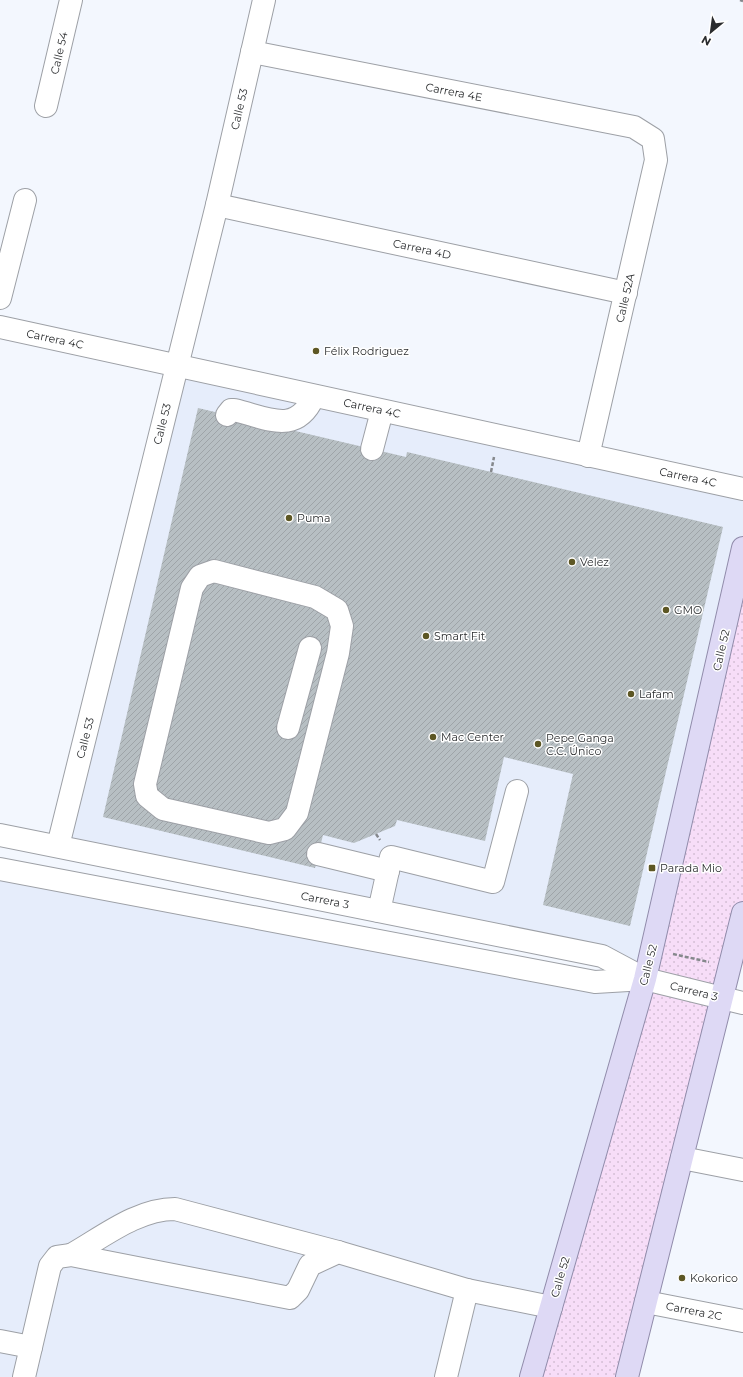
<svg xmlns="http://www.w3.org/2000/svg" width="743" height="1377" font-family="Montserrat,sans-serif">
	<defs>
		<pattern id="park-dots" width="8" height="8" patternUnits="userSpaceOnUse"><rect width="8" height="8" fill="#f7ddf8"/><path d="M2 2h.1M6 6h.1" fill="none" stroke="#d4bed5" stroke-width="1.8" stroke-linecap="round"/></pattern>
		<pattern id="building-hatch" width="6" height="6" patternUnits="userSpaceOnUse"><rect width="6" height="6" fill="#b7bfc3"/><path d="M-1 1l2-2M0 6l6-6M5 7l2-2" fill="none" stroke="#9ea4a8"/></pattern>
	</defs>
	<rect width="100%" height="100%" fill="#f3f7fe"/>
	<path fill="#e6edfb" d="M177 366 743 489V548L645 979 531 1377H0V869L595 982 644 979 601 956 58 846Z"/>
	<path fill="url(#park-dots)" d="M743 548V913L627 1377H531L636 1010Z"/>
	<path fill="url(#building-hatch)" d="M198 408 406 457 407 452 723 527 630 926 543 905 573 774 504 757 485 841 397 820 395 826 354 843 323 835 315 868 103 817Z"/>
	<g fill="none" stroke-linecap="round" stroke-linejoin="round">
		<defs>
			<g id="minor">
				<path d="M252 52 634 127 653 139 656 160 588 456"/>
				<path d="M46 106 71 0"/>
				<path d="M217 205 626 293"/>
				<path d="M0 298 25 200"/>
				<path d="M0 327 743 489"/>
				<path d="M227 415 231 410H234C268 418 296 436 314 396"/>
				<path d="M372 449 382 411"/>
				<path d="M214 571 315 597 337 610 342 626 338 653 297 813 285 829 269 833 163 809 147 796 145 784 192 588 200 576Z"/>
				<path d="M288 728 310 648"/>
				<path d="M0 835 602 956 645 979 743 1003"/>
				<path d="M58 846 217 205 264 0"/>
				<path d="M318 854 388 871"/>
				<path d="M0 869 595 982 645 979"/>
				<path d="M379 911 391 857 493 882 517 791"/>
				<path d="M682 1158 743 1170"/>
				<path d="M71 1255C103 1237 137 1209 175 1209L338 1252"/>
				<path d="M646 1302 743 1321"/>
				<path d="M0 1341 31 1347"/>
				<path d="M24 1377 50 1266 57 1257 71 1255 290 1298 298 1290 310 1265 338 1252 467 1290 551 1307"/>
				<path d="M446 1377 467 1290"/>
			</g>
			<g id="major">
				<path d="M531 1377 645 979 743 548"/>
				<path d="M627 1377 743 913"/>
			</g>
		</defs>
		<use href="#minor" stroke="#9da0a6" stroke-width="24"/>
		<use href="#major" stroke="#918cab" stroke-width="24"/>
		<g stroke="#85888c" stroke-width="2.5" stroke-dasharray="4 2" stroke-linecap="butt">
			<path d="M740 0 743 1"/>
			<path d="M491 472 494 457"/>
			<path d="M376 834 380 840"/>
			<path d="M673 954 709 962"/>
		</g>
		<use href="#minor" stroke="#fff" stroke-width="22"/>
		<use href="#major" stroke="#ded9f5" stroke-width="22"/>
	</g>
	<g fill="#5d5724" stroke="#fff" stroke-width="1.5">
		<circle cx="316" cy="351" r="4"/>
		<circle cx="289" cy="518" r="4"/>
		<circle cx="572" cy="562" r="4"/>
		<circle cx="666" cy="610" r="4"/>
		<circle cx="426" cy="636" r="4"/>
		<circle cx="631" cy="694" r="4"/>
		<circle cx="433" cy="737" r="4"/>
		<circle cx="538" cy="744" r="4"/>
		<rect x="648" y="864" width="8" height="8" rx="2"/>
		<circle cx="682" cy="1278" r="4"/>
	</g>
	<g text-anchor="middle" stroke-width="3" stroke-linejoin="round" paint-order="stroke">
		<g font-size="11" fill="#2a2c2e" stroke="#fff">
			<text transform="translate(59 53) rotate(-77)" y="4">Calle 54</text>
			<text transform="translate(454 92) rotate(11)" y="4">Carrera 4E</text>
			<text transform="translate(239 109) rotate(-77)" y="4">Calle 53</text>
			<text transform="translate(422 249) rotate(12)" y="4">Carrera 4D</text>
			<text transform="translate(625 298) rotate(-77)" y="4">Calle 52A</text>
			<text transform="translate(55 339) rotate(12)" y="4">Carrera 4C</text>
			<text transform="translate(372 408) rotate(12)" y="4">Carrera 4C</text>
			<text transform="translate(162 424) rotate(-76)" y="4">Calle 53</text>
			<text transform="translate(688 477) rotate(12)" y="4">Carrera 4C</text>
			<text transform="translate(721 650) rotate(-77)" y="4">Calle 52</text>
			<text transform="translate(85 738) rotate(-76)" y="4">Calle 53</text>
			<text transform="translate(325 900) rotate(11)" y="4">Carrera 3</text>
			<text transform="translate(648 965) rotate(-76)" y="4">Calle 52</text>
			<text transform="translate(694 991) rotate(14)" y="4">Carrera 3</text>
			<text transform="translate(560 1277) rotate(-74)" y="4">Calle 52</text>
			<text transform="translate(694 1311) rotate(11)" y="4">Carrera 2C</text>
		</g>
		<g font-size="11" fill="#2a2c2e" stroke="#fff" text-anchor="start">
			<text x="324" y="355">Félix Rodriguez</text>
			<text x="297" y="522">Puma</text>
			<text x="580" y="566">Velez</text>
			<text x="674" y="614">GMO</text>
			<text x="434" y="640">Smart Fit</text>
			<text x="639" y="698">Lafam</text>
			<text x="441" y="741">Mac Center</text>
			<text x="546" y="742">Pepe Ganga<tspan x="546" dy="13">C.C. Único</tspan></text>
			<text x="660" y="872">Parada Mio</text>
			<text x="690" y="1282">Kokorico</text>
		</g>
	</g>
	<g transform="translate(711 32) rotate(209)" stroke="#ffffff" stroke-width="3" paint-order="stroke">
	<path d="M0-3L7 15L0 10L-7 15Z" fill="#2a2c2e"/>
	<text y="-6" font-size="11" font-weight="bold" text-anchor="middle" fill="#2a2c2e">N</text>
	</g>
</svg>
